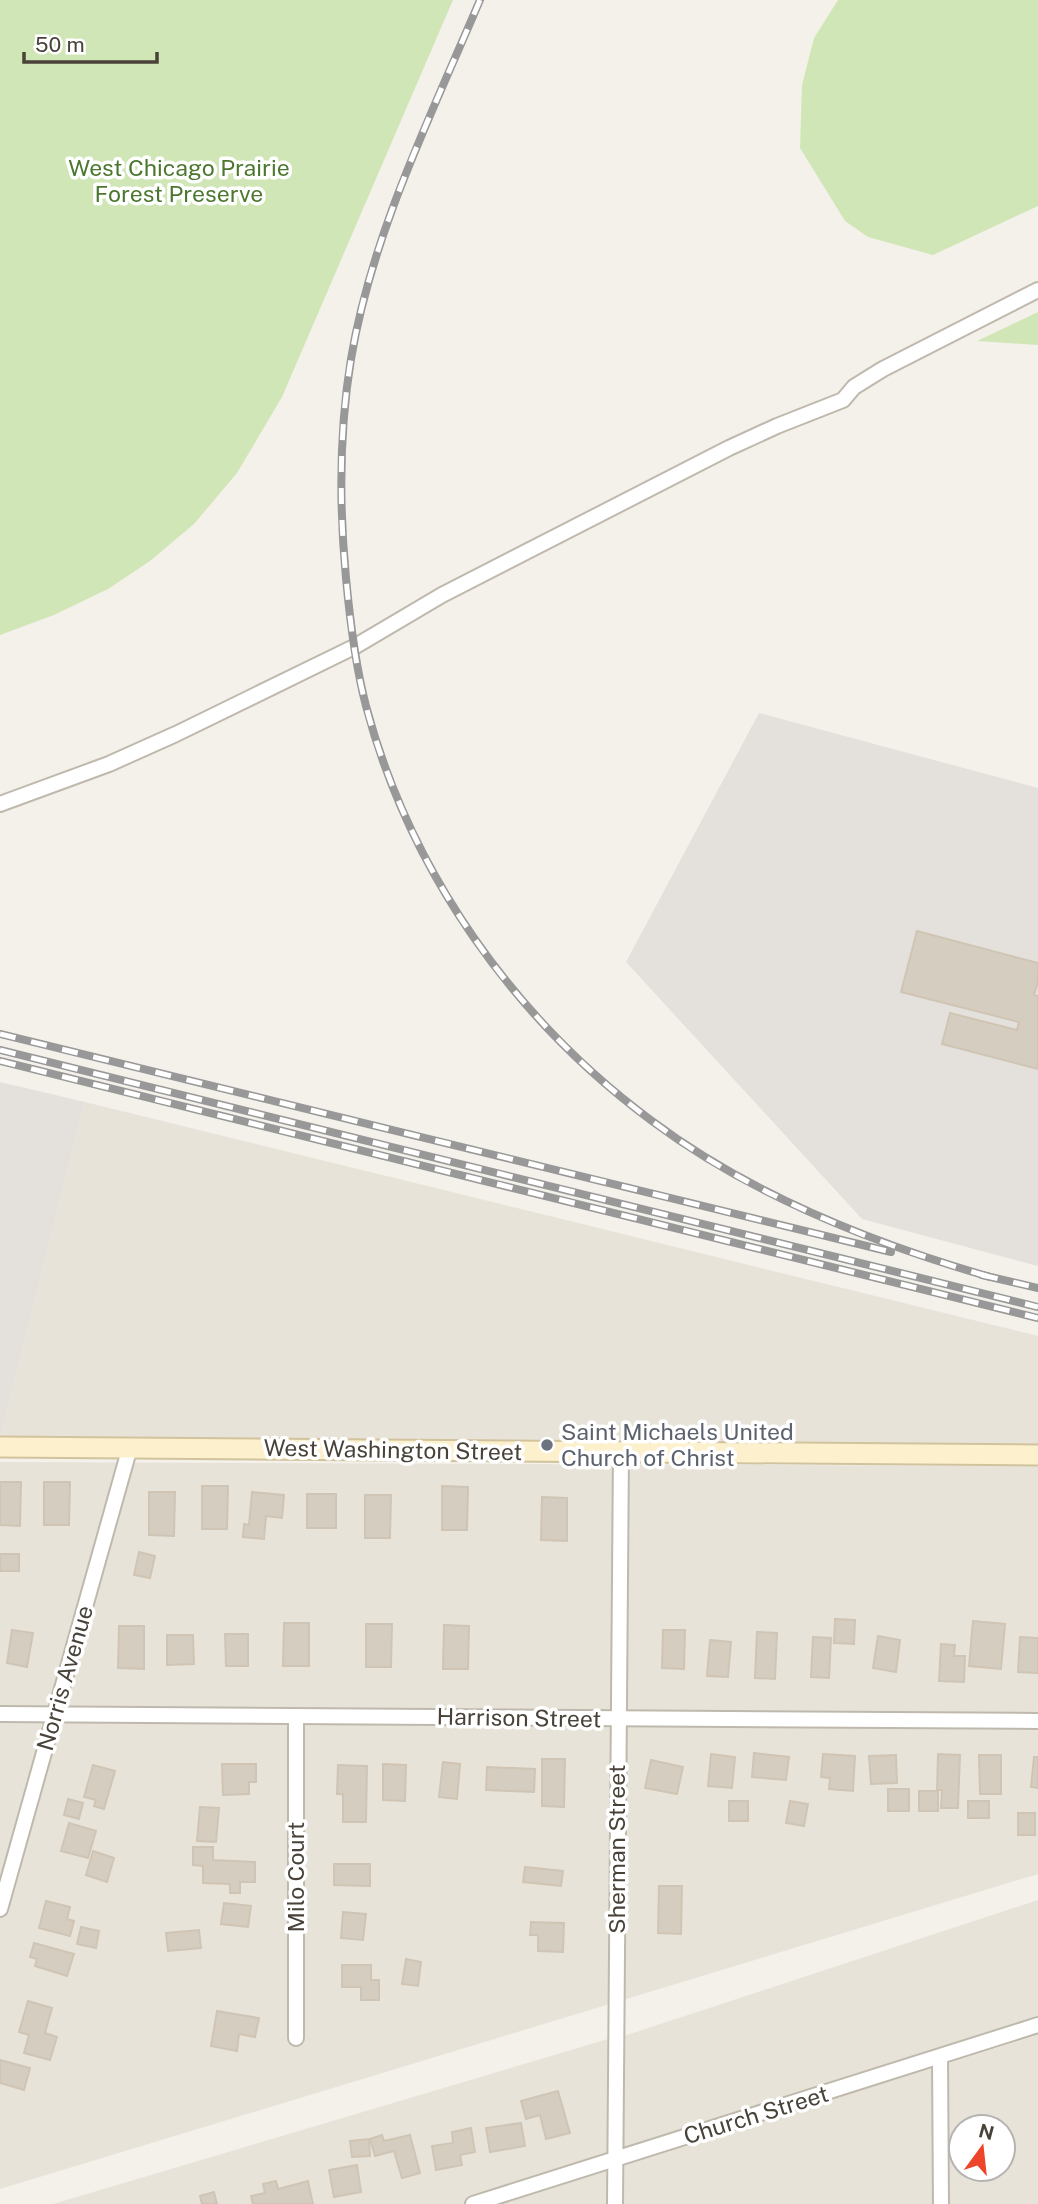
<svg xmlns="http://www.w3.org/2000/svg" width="1038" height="2204" font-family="'Public Sans',sans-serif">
	<rect width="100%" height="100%" fill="#f4f1eb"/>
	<g fill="#e8e3d9" fill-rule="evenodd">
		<path d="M85 1102 1038 1336V1447L0 1437Z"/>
		<path d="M0 1462 1038 1466V1874L0 2189Z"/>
		<path d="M1038 1900V2020L623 2152 624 2036Z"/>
		<path d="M1038 2035V2204H622V2165ZM961 2127H1003V2169H961Z"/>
		<path d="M608 2039 607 2204H53Z"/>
	</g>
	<g fill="#e4e0dc">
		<path d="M759 713 1038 788V1266L862 1219 626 962Z"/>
		<path d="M0 1082 85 1102 0 1437Z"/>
	</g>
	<g fill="#d1e6b6">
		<path d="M0 0H453L282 397 237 473 194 524 150 561 108 589 54 615 0 635Z"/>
		<path d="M838 0H1038V206L933 255 868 237 845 221 800 148 802 85 814 38Z"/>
		<path d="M1038 312V345L977 341Z"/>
	</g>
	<g fill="#d5cdc0" stroke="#d0c5b4" stroke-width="2">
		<path d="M917 931 1038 963V981L1034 995 1038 996V1069L942 1044 950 1013 1017 1030 1019 1022 901 992Z"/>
		<path d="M0 1482H21L20 1526 0 1525Z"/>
		<path d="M44 1482H70L69 1525H44Z"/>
		<path d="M202 1486H228L227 1529H202Z"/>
		<path d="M442 1486 468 1487 467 1530H442Z"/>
		<path d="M149 1492H175L174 1536 149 1535Z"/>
		<path d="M252 1492 284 1495 282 1518 266 1516 264 1539 243 1537 244 1524 249 1525Z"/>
		<rect x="307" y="1494" width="29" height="34"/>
		<path d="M365 1495H391L390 1538H365Z"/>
		<path d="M542 1497 567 1498V1541L541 1540Z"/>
		<path d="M139 1552 155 1556 150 1578 134 1575Z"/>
		<rect x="0" y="1554" width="19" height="17"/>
		<path d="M835 1619 855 1620 854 1644 834 1643Z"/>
		<path d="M973 1621 1005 1624 1001 1669 969 1666Z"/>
		<path d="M284 1623H309V1666H283Z"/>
		<path d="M366 1624H392L391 1667H366Z"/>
		<path d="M444 1625 469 1626 468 1669H443Z"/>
		<path d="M119 1626H144V1669L118 1668Z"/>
		<path d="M12 1630 33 1633 27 1667 7 1663Z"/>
		<path d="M663 1630H685L684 1669 662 1668Z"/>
		<path d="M757 1632 777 1633 775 1679 755 1678Z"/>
		<path d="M225 1634H248V1666H226Z"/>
		<path d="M167 1635H193L194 1664 167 1665Z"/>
		<path d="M878 1636 900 1640 896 1672 873 1668Z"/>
		<path d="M813 1637 831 1638 829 1678 811 1677Z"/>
		<path d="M1020 1637 1038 1638V1673L1018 1672Z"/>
		<path d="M710 1640 731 1642 728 1677 707 1676Z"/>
		<path d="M941 1644 955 1645 954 1656H965L964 1682 939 1681Z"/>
		<path d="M754 1753 789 1757 786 1780 752 1777Z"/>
		<path d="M711 1754 735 1757 732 1788 708 1786Z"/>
		<path d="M823 1754 855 1756 853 1791 829 1789 830 1778 821 1777Z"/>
		<path d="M938 1754 960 1755 958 1808H941L942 1790H937Z"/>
		<path d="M896 1755 897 1783 871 1784 869 1756Z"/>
		<path d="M979 1755H1001V1794H980Z"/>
		<path d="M1034 1757H1038V1788L1031 1787Z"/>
		<path d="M542 1759H565L564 1807 542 1806Z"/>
		<path d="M651 1760 683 1767 677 1794 645 1788Z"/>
		<path d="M443 1762 460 1764 457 1799 439 1797Z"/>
		<path d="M222 1764H256V1782H249V1794L223 1795Z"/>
		<path d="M383 1764 406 1765 405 1801 383 1800Z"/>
		<path d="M93 1765 115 1771 104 1809 94 1806 96 1800 84 1797Z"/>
		<path d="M338 1765 367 1766 366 1822H343V1794H337Z"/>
		<path d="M487 1767 535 1769 534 1792 486 1790Z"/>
		<rect x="888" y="1789" width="21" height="22"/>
		<rect x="919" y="1791" width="19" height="20"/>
		<path d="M68 1799 83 1803 79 1819 64 1815Z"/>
		<rect x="729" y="1801" width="19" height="20"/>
		<path d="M790 1801 808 1804 804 1826 786 1823Z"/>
		<rect x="968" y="1801" width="21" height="17"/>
		<path d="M200 1807 219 1808 216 1842 197 1841Z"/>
		<rect x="1018" y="1813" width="17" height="22"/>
		<path d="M69 1823 96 1831 88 1858 61 1851Z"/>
		<path d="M193 1847H213V1860L255 1862V1882H240V1893H230V1884L203 1883V1866L193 1865Z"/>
		<path d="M93 1851 114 1858 107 1882 86 1875Z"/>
		<path d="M334 1864H370V1886L334 1885Z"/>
		<path d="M525 1867 563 1871 561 1886 523 1882Z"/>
		<path d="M659 1886H682L681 1934 658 1933Z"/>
		<path d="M46 1901 70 1907 67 1919 74 1921 70 1936 39 1928Z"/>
		<path d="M224 1903 251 1906 248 1927 221 1924Z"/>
		<path d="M343 1912 366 1914 363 1940 341 1938Z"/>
		<path d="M531 1922 564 1923 563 1952 538 1951V1935H530Z"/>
		<path d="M81 1927 99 1931 96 1948 77 1944Z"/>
		<path d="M199 1930 201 1948 168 1951 166 1933Z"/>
		<path d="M34 1943 74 1954 67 1976 35 1966 37 1959 30 1957Z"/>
		<path d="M406 1959 421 1962 418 1986 402 1984Z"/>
		<path d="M342 1965H371V1980H379V2000H361V1987H342Z"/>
		<path d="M28 2001 52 2008 45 2033 57 2037 50 2060 24 2053 29 2035 19 2032Z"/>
		<path d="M217 2011 259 2018 255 2037 239 2034 237 2051 211 2046Z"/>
		<path d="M0 2060 30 2068 24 2090 0 2083Z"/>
		<path d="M558 2091 570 2133 546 2139 540 2115 526 2119 521 2101Z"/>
		<path d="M521 2123 525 2146 490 2152 486 2128Z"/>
		<path d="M471 2128 475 2152 460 2155 462 2165 436 2170 432 2146 453 2143 452 2132Z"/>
		<path d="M382 2135 384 2141 410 2135 420 2173 402 2178 394 2151 375 2156 370 2139Z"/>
		<path d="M369 2139 370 2156 352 2157 350 2141Z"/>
		<path d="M357 2165 361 2192 334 2197 329 2170Z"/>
		<path d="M276 2181 278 2189 308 2181 313 2204H253L251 2196 265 2193 263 2184Z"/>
		<path d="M214 2192 217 2204H202L200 2196Z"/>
	</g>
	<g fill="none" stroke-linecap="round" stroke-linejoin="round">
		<defs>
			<g id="minor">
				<path d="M0 804 109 764 176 734 354 647 442 595 729 448 777 426 843 400 854 387 883 369 1038 290"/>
				<path d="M0 1714 1038 1721"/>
				<path d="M296 1716V2038"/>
				<path d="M0 1909 130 1447"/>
				<path d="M940 2058 941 2204"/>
				<path d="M473 2204 1038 2025"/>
				<path d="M615 2204 621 1452"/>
			</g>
			<path id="secondary" d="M0 1447 1038 1455"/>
		</defs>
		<use href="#minor" stroke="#bfb9ad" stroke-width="18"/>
		<use href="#secondary" stroke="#d1c39d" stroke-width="23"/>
		<use href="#minor" stroke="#fff" stroke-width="14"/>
		<use href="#secondary" stroke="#fcf0cd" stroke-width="19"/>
		<defs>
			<g id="rail">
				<path d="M480 0C431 116 372 233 351 359 339 432 339 505 346 578 350 621 355 664 366 706 410 872 514 1019 652 1121 751 1195 872 1243 990 1277"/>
				<path d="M0 1034 891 1252"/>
				<path d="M0 1050 1038 1307"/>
				<path d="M0 1061 1038 1318"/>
				<path d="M982 1275 1038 1288"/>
			</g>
		</defs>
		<use href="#rail" stroke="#989898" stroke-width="8"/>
		<use href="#rail" stroke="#fff" stroke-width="5" stroke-dasharray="16" stroke-linecap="butt"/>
	</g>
	<circle fill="#6b7280" stroke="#fff" stroke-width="2.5" cx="547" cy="1445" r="7"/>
	<g text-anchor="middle" stroke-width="7" stroke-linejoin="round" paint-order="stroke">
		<g font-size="23" fill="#4b772f" stroke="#fff">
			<text x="179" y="176">West Chicago Prairie<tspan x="179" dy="26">Forest Preserve</tspan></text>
		</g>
		<g font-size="23" fill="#5b616d" stroke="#fff" text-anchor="start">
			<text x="561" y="1440">Saint Michaels United<tspan x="561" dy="26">Church of Christ</tspan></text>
		</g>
		<g font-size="23" fill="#484239" stroke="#fff">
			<text transform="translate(393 1450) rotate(1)" y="8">West Washington Street</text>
			<text transform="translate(65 1678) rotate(-74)" y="8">Norris Avenue</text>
			<text transform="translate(519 1718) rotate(1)" y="8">Harrison Street</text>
			<text transform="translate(617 1849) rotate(-90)" y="8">Sherman Street</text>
			<text transform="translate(296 1877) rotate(-90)" y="8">Milo Court</text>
			<text transform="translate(756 2115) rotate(-17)" y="8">Church Street</text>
		</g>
	</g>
	<g transform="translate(982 2148) rotate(15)"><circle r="33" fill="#ffffff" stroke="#b6b3b0" stroke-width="2"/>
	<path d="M0-5L12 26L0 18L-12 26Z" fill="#ed4529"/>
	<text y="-10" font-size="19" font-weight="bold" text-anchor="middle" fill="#484239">N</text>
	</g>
	<path d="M24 52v10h133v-10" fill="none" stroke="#484239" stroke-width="3.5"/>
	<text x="35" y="52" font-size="21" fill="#484239" stroke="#ffffff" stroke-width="5" paint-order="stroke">50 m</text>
</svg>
